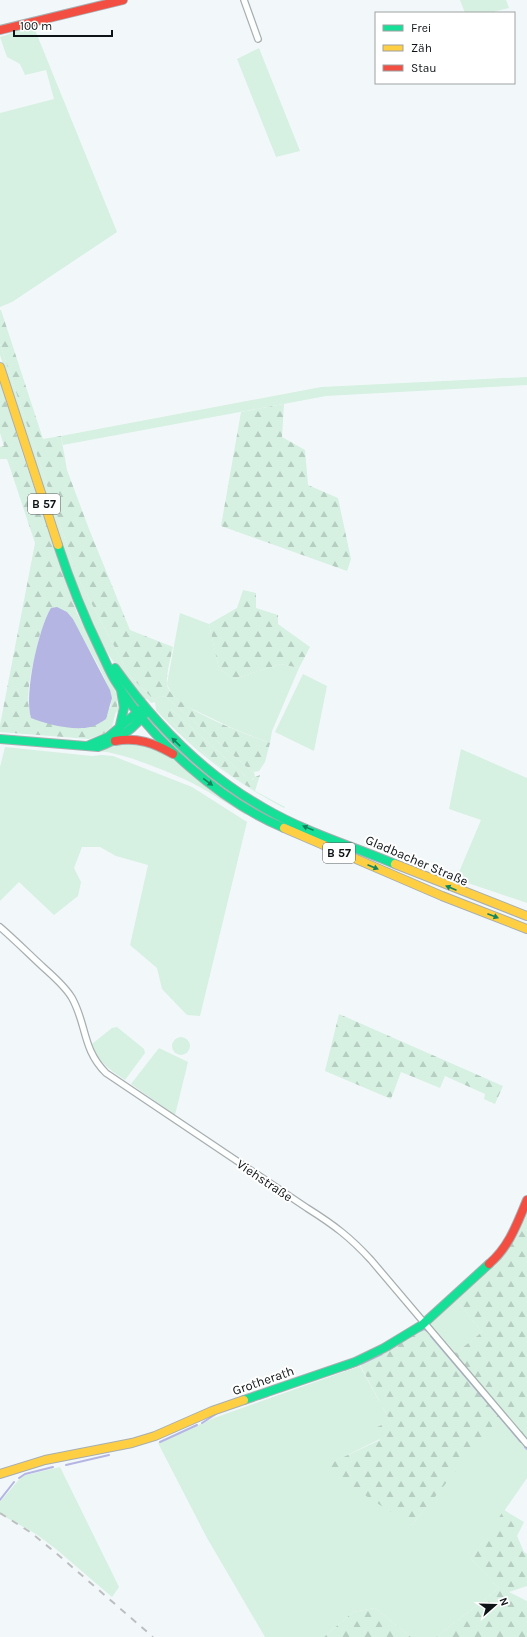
<svg xmlns="http://www.w3.org/2000/svg" width="527" height="1637" font-family="Karla,sans-serif">
	<defs>
		<pattern id="forest-firs" width="22" height="20" patternUnits="userSpaceOnUse"><rect width="22" height="20" fill="#d6f0e2"/><path d="M5 1l3.5 6h-7zM16 11l3.5 6h-7z" fill="#b6cdc1"/></pattern>
	</defs>
	<rect width="100%" height="100%" fill="#f2f8fa"/>
	<g fill="#d6f0e2">
		<path d="M460 0H506L509 8 489 13H465Z"/>
		<path d="M33 25 117 232 12 302 0 307V113L54 99 46 70 25 75 20 64 7 57 0 37C12 34 21 28 33 25Z"/>
		<path d="M259 48 300 151 276 157 237 59Z"/>
		<path d="M0 344 78 578 130 676 154 700 160 696 166 697 249 769 254 772 255 777 251 780 245 776 171 709H170L168 718 209 758 230 775 255 791 285 807 284 808C233 781 196 753 156 710L155 702 151 703 147 699H141L129 684 106 651 97 633 77 586 0 355Z"/>
		<path d="M527 377V385L326 396 63 445 61 436 321 387Z"/>
		<path d="M77 613 109 676 120 702V710L116 713 115 719 118 703 117 696 112 698C104 670 85 645 73 619Z"/>
		<path d="M180 613 209 624 219 669 234 679 281 664 299 668 272 731 270 743 234 729 182 704 171 693 167 684Z"/>
		<path d="M303 674 327 686 314 751 275 732Z"/>
		<path d="M121 743H139L165 752 222 798 246 813V815C229 805 213 794 196 785 180 776 112 748 97 752V750Z"/>
		<path d="M5 747 92 756 101 755 113 756 192 787 247 822 200 1016 187 1015 162 989 157 968 130 945 148 865 116 856 100 847H82L74 868 81 882 78 896 54 915 19 882 0 901V767Z"/>
		<path d="M461 749 527 778V903L456 879 481 820 449 809Z"/>
		<path d="M117 1027 144 1049 145 1053 125 1080C110 1070 98 1062 92 1044L112 1028Z"/>
		<circle cx="181" cy="1046" r="9"/>
		<path d="M159 1048 188 1062 175 1115 131 1084Z"/>
		<path d="M456 1300 482 1332 456 1353 430 1323Z"/>
		<path d="M360 1366 390 1421 380 1439 323 1467 412 1525 499 1417 527 1450V1478L471 1559 499 1588 436 1637H411L375 1608 353 1612 324 1637H265L207 1538 158 1443 214 1418Z"/>
		<path d="M60 1467 119 1587 112 1597 56 1549 36 1534 0 1514V1502L22 1476Z"/>
	</g>
	<g fill="url(#forest-firs)">
		<path d="M0 310H1L43 439 61 436 67 470 89 529 130 630 173 647C171 656 166 675 167 684 169 707 249 735 270 743L265 762 259 771 254 772 249 769 166 697 160 696 154 700 130 676 78 578 0 344Z"/>
		<path d="M0 382 23 455 77 613 73 619 67 612 40 634C35 661 23 691 31 718L110 708 112 698 117 696V708L112 726 105 733 89 739 0 732V725L35 543 7 459H0V447L4 446 0 433Z"/>
		<path d="M284 404 282 437 305 450 308 485 338 498 351 559 347 571 221 526 241 412Z"/>
		<path d="M243 590 256 593V608L278 615V624L310 647 299 668 281 664 234 679 219 669 209 624 237 608Z"/>
		<path d="M171 709 245 776 252 780 255 777 260 775 255 791 230 775 209 758 168 718V710Z"/>
		<path d="M339 1014 503 1086 495 1104 484 1099 485 1094 445 1076 440 1088 401 1072 391 1099 325 1071Z"/>
		<path d="M525 1213 527 1214V1438L504 1412 412 1525 409 1524 322 1467 380 1440 375 1428 390 1421 359 1363 430 1323 456 1353 482 1332 456 1300 498 1263 513 1241Z"/>
		<path d="M504 1510 524 1522 517 1536 524 1552 527 1554V1586L509 1592 527 1601V1637H436L499 1588 471 1559Z"/>
		<path d="M375 1608 411 1637H324L353 1612Z"/>
	</g>
	<path fill="#b4b5e3" d="M57 607 67 612 73 619 110 690 112 698 106 719C101 722 96 726 90 727 74 731 45 724 31 718 24 694 38 630 51 608Z"/>
	<g fill="none" stroke-linecap="round" stroke-linejoin="round">
		<g stroke="#b4b5e3" stroke-width="2">
			<path d="M420 1331 424 1329 427 1331"/>
			<path d="M431 1336 521 1442"/>
			<path d="M389 1350 406 1339"/>
			<path d="M344 1370 363 1363 382 1354"/>
			<path d="M259 1399 268 1396"/>
			<path d="M202 1423 216 1414"/>
			<path d="M160 1442 197 1425"/>
			<path d="M525 1447 527 1449"/>
			<path d="M66 1465 109 1455"/>
			<path d="M19 1478 25 1474 53 1467"/>
			<path d="M0 1500 14 1482"/>
		</g>
		<defs>
			<g id="street">
				<path d="M244 0 258 39"/>
				<path d="M0 927C15 940 29 954 43 967 53 976 65 986 72 998 87 1025 82 1049 106 1073L307 1208C334 1225 350 1237 371 1260L527 1444"/>
			</g>
			<g id="fast">
				<path d="M58 545C70 582 84 617 101 652 106 662 110 673 116 682 152 741 220 801 284 828"/>
				<path d="M115 668C155 724 203 774 264 808 305 832 352 846 395 864"/>
				<path d="M120 725 124 708 121 690"/>
				<path d="M0 739 98 747C118 740 135 728 147 711L140 710 108 737 87 746"/>
				<path d="M244 1400 355 1362 384 1348 422 1325 489 1264"/>
			</g>
			<g id="slow">
				<path d="M0 367 58 545"/>
				<path d="M284 828 442 896 527 929"/>
				<path d="M395 864 527 916"/>
				<path d="M0 1474 45 1460 132 1443 155 1436 212 1411 244 1400"/>
			</g>
			<g id="jam">
				<path d="M0 30 123 0"/>
				<path d="M115 741C137 737 154 743 173 754"/>
				<path d="M489 1264C509 1247 517 1224 527 1200"/>
			</g>
		</defs>
		<use href="#street" stroke="#a8aeb0" stroke-width="8"/>
		<use href="#fast" stroke="#a8aeb0" stroke-width="10"/>
		<use href="#slow" stroke="#a8aeb0" stroke-width="10"/>
		<use href="#jam" stroke="#a8aeb0" stroke-width="10"/>
		<use href="#street" stroke="#fdfefe" stroke-width="5.5"/>
		<use href="#fast" stroke="#16e098" stroke-width="8"/>
		<use href="#slow" stroke="#ffcf43" stroke-width="8"/>
		<use href="#jam" stroke="#f24e42" stroke-width="8"/>
		<path stroke="#bcbebf" stroke-width="2" stroke-dasharray="7 7" stroke-linecap="butt" d="M0 1513 30 1532 56 1553 153 1637"/>
	</g>
	<defs><path id="oneway-solid" d="M-6-.8H1V-3.2L6.5 0L1 3.2V.8H-6Z"/></defs>
	<g fill="#12845e">
		<use href="#oneway-solid" transform="translate(176 742) rotate(-136)"/>
		<use href="#oneway-solid" transform="translate(208 782) rotate(36)"/>
		<use href="#oneway-solid" transform="translate(308 828) rotate(-158)"/>
		<use href="#oneway-solid" transform="translate(373 867) rotate(23)"/>
		<use href="#oneway-solid" transform="translate(451 888) rotate(-157)"/>
		<use href="#oneway-solid" transform="translate(493 916) rotate(21)"/>
	</g>
	<g text-anchor="middle" stroke-width="4" stroke-linejoin="round" paint-order="stroke">
		<g fill="#fff" stroke="#565a5c" stroke-width="1">
			<rect x="28" y="494" width="32" height="20" rx="3"/>
			<rect x="323" y="843" width="32" height="20" rx="3"/>
		</g>
		<g font-size="12" font-weight="bold" fill="#0d1316">
			<text x="44" y="508">B 57</text>
			<text x="339" y="857">B 57</text>
		</g>
		<g font-size="13" fill="#0d1316" stroke="#fff">
			<text transform="translate(417 860) rotate(23)" y="5">Gladbacher Straße</text>
			<text transform="translate(265 1180) rotate(34)" y="5">Viehstraße</text>
			<text transform="translate(263 1380) rotate(-19)" y="5">Grotherath</text>
		</g>
	</g>
	<rect x="375" y="12" width="140" height="72" fill="#ffffff" stroke="#9ea1a2"/>
	<rect x="383" y="25" width="20" height="6" fill="#16e098" stroke="#9ea1a2"/>
	<text x="411" y="32" font-size="12" fill="#0d1316">Frei</text>
	<rect x="383" y="45" width="20" height="6" fill="#ffcf43" stroke="#9ea1a2"/>
	<text x="411" y="52" font-size="12" fill="#0d1316">Zäh</text>
	<rect x="383" y="65" width="20" height="6" fill="#f24e42" stroke="#9ea1a2"/>
	<text x="411" y="72" font-size="12" fill="#0d1316">Stau</text>
	<g transform="translate(495 1605) rotate(70)" stroke="#ffffff" stroke-width="3" paint-order="stroke">
	<path d="M0-3L7 15L0 10L-7 15Z" fill="#0d1316"/>
	<text y="-6" font-size="11" font-weight="bold" text-anchor="middle" fill="#0d1316">N</text>
	</g>
	<path d="M14 30v6h98v-6" fill="none" stroke="#0d1316" stroke-width="2"/>
	<text x="20" y="30" font-size="12" fill="#0d1316" stroke="#ffffff" stroke-width="3" paint-order="stroke">100 m</text>
</svg>
